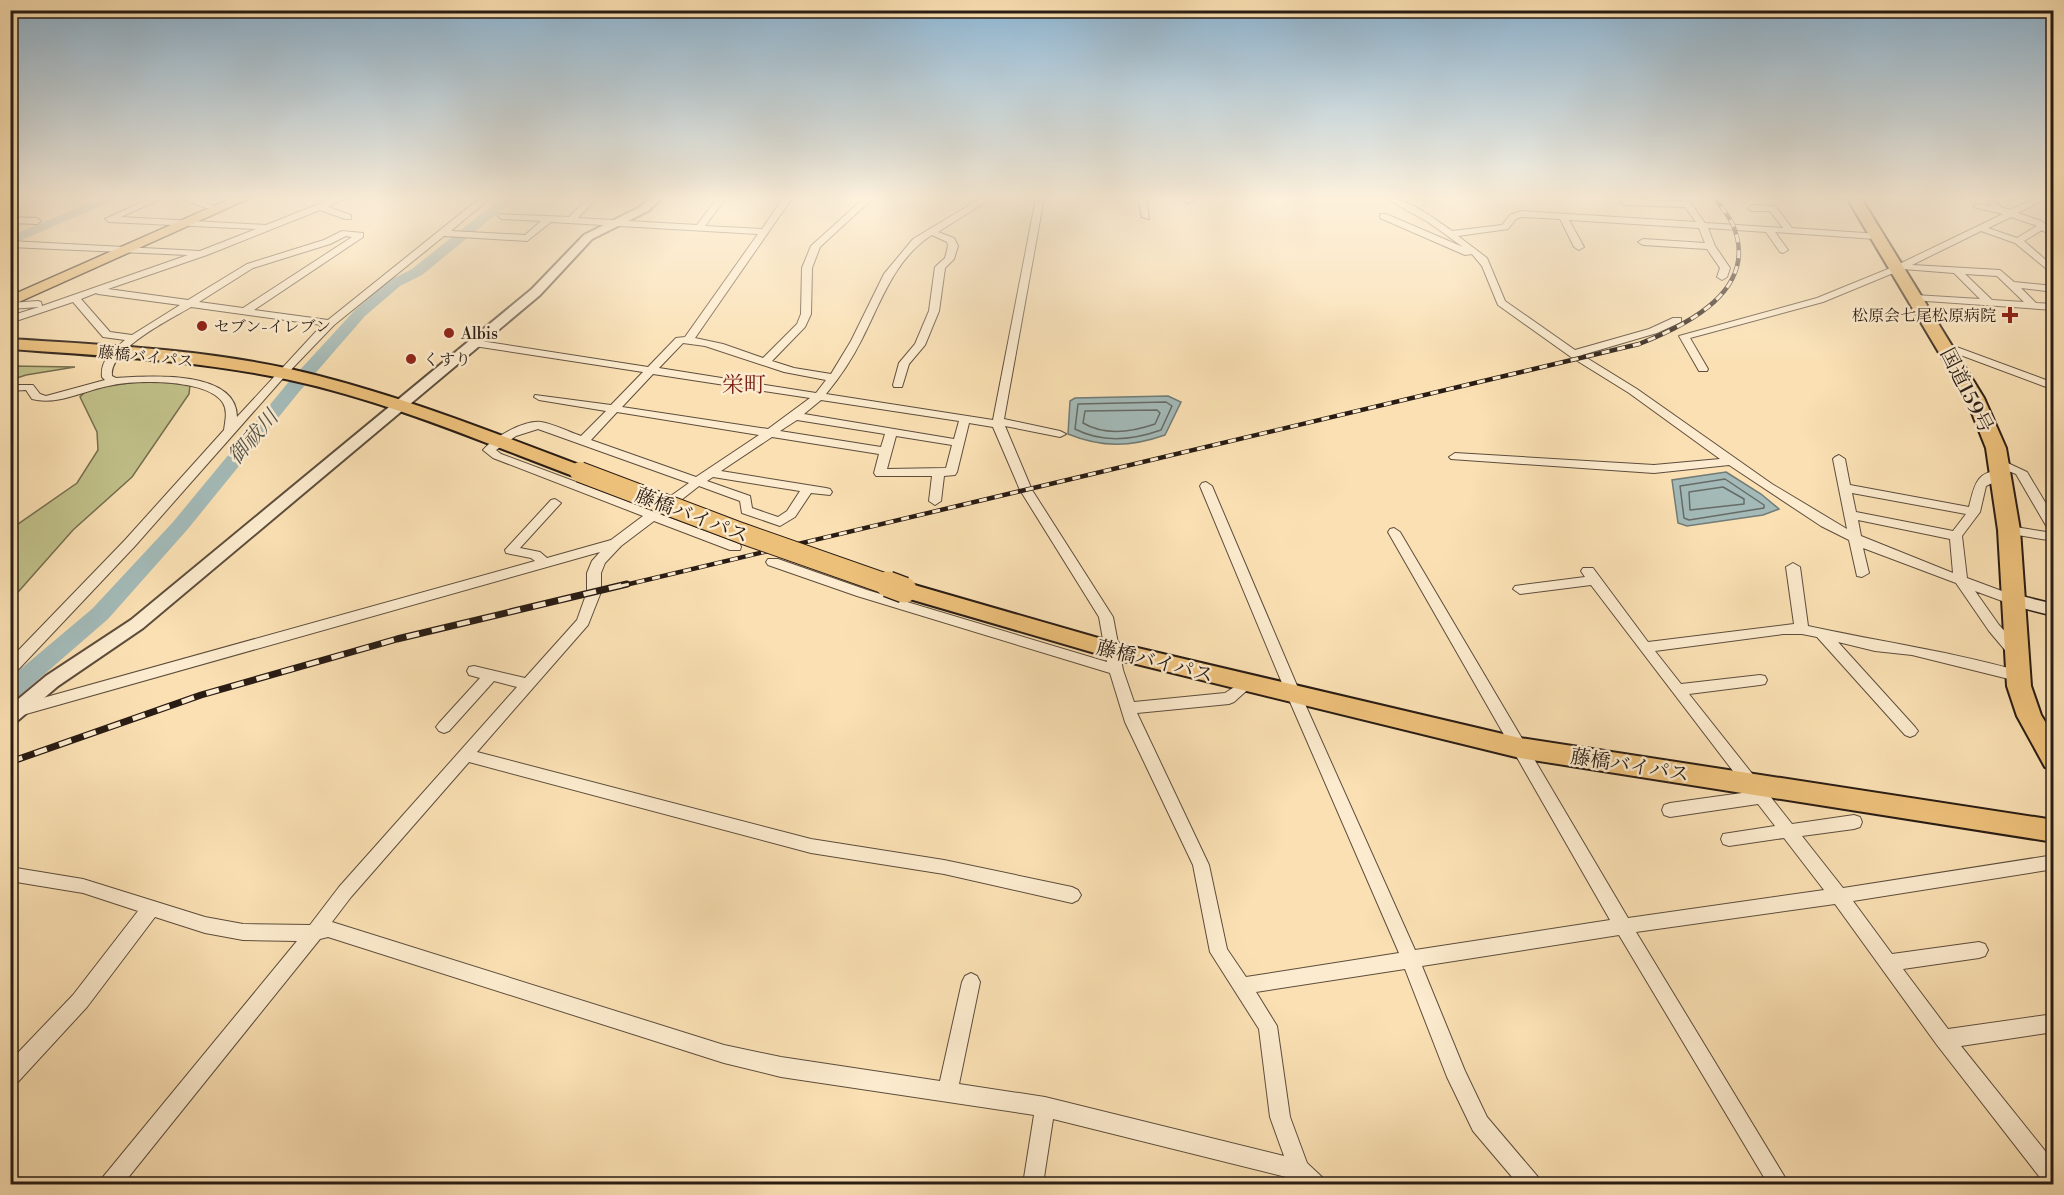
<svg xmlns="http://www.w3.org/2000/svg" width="2064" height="1195" font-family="'Libre Bodoni','Noto Serif JP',serif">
	<rect width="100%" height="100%" fill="#fae0b3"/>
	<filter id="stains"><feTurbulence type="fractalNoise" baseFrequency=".00333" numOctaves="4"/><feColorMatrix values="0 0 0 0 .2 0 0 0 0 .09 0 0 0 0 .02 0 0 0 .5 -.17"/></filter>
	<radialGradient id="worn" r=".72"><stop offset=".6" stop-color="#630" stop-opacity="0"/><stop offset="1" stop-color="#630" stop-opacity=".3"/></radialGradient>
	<g fill="#c1c18a" stroke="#756e4f" stroke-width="1.5">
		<path d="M11 366 75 367 26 375 11 380Z"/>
		<path d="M157 379 190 385 189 394 132 477 73 530 11 600V529L77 483 98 450 97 432 80 397 88 389Z"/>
	</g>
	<g fill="#a3bab8" stroke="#727b76" stroke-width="1.5">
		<path d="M1168 396 1181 402 1165 435C1131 447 1102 448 1068 434L1070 401 1075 398Z"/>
		<path d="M1726 472 1761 494 1779 509 1763 515 1687 526 1678 523 1672 480Z"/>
	</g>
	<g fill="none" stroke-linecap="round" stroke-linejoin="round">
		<g stroke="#666b66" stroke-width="1.5">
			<path d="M1166 402 1172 406 1161 430C1133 440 1102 443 1075 429L1078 404Z"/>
			<path d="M1157 410 1160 413 1155 424C1132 432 1105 436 1083 423L1085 411Z"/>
			<path d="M1725 479 1764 505V508L1689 520 1684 518 1680 486Z"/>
			<path d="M1723 487 1744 499V504L1690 510 1689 492Z"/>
		</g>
		<g fill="#a3bab8" fill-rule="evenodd">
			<path d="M101 198H119L10 245V236Z"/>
			<path d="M501 198H516L422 275 400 286 365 316 299 392 187 530 108 619 18 697 10 699V678L92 609 173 522 287 384 355 310 390 280 412 269Z"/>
		</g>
		<defs>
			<g id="minor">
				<path d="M151 198H163L121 217 266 225 334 198H346L328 207 351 215V219H345L320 210 207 255 108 289 188 300 247 264 324 240 342 231 363 233V237L254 310 328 320 480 198H490L451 231 525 235 541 221 502 219 498 216 499 214 569 217 588 198H597L578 218 697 225 717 198H726L705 226 762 229 783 198H792L695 338 723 344 763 358 797 324 801 314 802 268 811 246 864 198H873L820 247 812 268 811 314 805 327 772 361 794 368 831 374 851 341 884 274 913 239 981 198H992L938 232 954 238 958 246 954 259 945 268 939 311 925 345 909 364 902 387H894L893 385 899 363 915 344 929 311 935 267 945 258 948 246 947 242 932 235C895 258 881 302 862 339 852 359 840 377 826 394L993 420 1036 198H1044L1004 419 1060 431 1066 434 1060 437 1005 426 1032 490 1113 617 1123 670 1134 702 1225 693 1247 679 1252 680 1254 684 1234 702 1229 704 1137 713 1209 865 1227 949 1246 977 1399 953 1287 695 1200 486 1202 483 1206 482 1212 486 1301 695 1415 950 1610 920 1388 532 1390 529 1394 528 1400 532 1628 918 1824 890 1784 838 1729 846 1723 844 1721 839 1723 834 1775 826 1758 804 1670 817 1664 815 1662 810 1664 805 1670 803 1749 792 1591 585 1520 594 1513 589 1515 586 1585 577 1581 571 1583 568H1593L1648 642 1794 624 1786 567 1793 563 1800 567 1808 626C1881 642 1955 652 2026 673L2028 677 2026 681 2021 682 1912 655 1875 651 1838 642 1915 727 1918 731 1915 735 1910 737 1905 735 1817 637 1802 634H1783L1655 651 1681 684 1760 675 1765 676 1767 680 1765 684 1760 685 1689 694 1792 824 1854 815 1860 817 1862 822 1860 827 1854 829 1802 836 1843 888 2054 855V869L1853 901 1892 954 1979 942 1985 944 1988 950 1985 956 1979 958 1903 969 1948 1029 2054 1014V1032L1961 1046 2054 1162V1184H2045L1937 1045 1835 904 1636 932 1789 1184H1768L1619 935 1422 966 1465 1071 1487 1117 1538 1177 1541 1184H1518L1473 1131 1447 1077 1405 969 1256 992 1277 1026 1290 1117 1307 1163 1322 1177 1325 1184H1300L1294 1179 1053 1119 1043 1184H1023L1034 1115 781 1077 724 1063 328 937 320 939 123 1184H100L103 1177 297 941 243 940 205 933 155 917 87 1007 17 1083 10 1085V1061L73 995 138 911 83 893 10 881V867L83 879 205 917 243 924 310 925 339 887 517 687 494 681 449 731 444 733 439 731 436 727 439 723 480 678 469 675 467 671 469 667 474 666 525 678 577 620 587 592V573L592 561 600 552 19 716 14 714 12 710 14 706 535 561 531 558 506 553 505 550 551 500 555 499 561 503 520 548 540 552 547 558 611 540 643 516 493 458 483 450C494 437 524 420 541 422 554 424 569 432 581 436L606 411 539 400 534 397 535 395 611 405 643 372 474 346 469 343 474 340 648 367 676 338 685 337 758 234 551 222 527 241 444 236 334 325 285 376 135 546 15 673 10 674V659L125 540 224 430C225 422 228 411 223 403 208 379 138 380 113 385 87 389 59 406 32 399L26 390 10 391V385H33L40 394 46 396 105 380 102 377C100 360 113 350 125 340L103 337 73 302 10 323V316L39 307 10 309V303L38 301 41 302 42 306 188 255 10 247V241L200 251 256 229 109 222 105 219ZM346 236 352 237 243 308 199 302 253 268 330 244ZM96 293 98 294 180 305 132 335 110 332 81 299ZM191 307 322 325 237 417C237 369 148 376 116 378L112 376C109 349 171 319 191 307ZM683 343 705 346 784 372 826 380 816 393 659 368ZM653 374 810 398 768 429 622 407ZM821 400 959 421 954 439 804 414ZM617 412 759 435 696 477 591 440ZM797 420 885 434 881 447 780 431ZM969 423 993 427 1020 490 1099 617 1107 662 867 590 778 559H768L766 562 768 565 857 596 1110 673 1125 722 1193 865 1210 952 1259 1029 1270 1117 1284 1156 1045 1097 959 1084 980 982 977 976 971 973 965 976 962 982 940 1081 781 1057 724 1045 332 922 351 897 469 762 811 853 944 874 1072 903 1078 900 1081 895 1078 890 1072 887 944 860 811 839 477 752 588 625 601 592V573L605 563 621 546 654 521 730 550H740L741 547 740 544 662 515 699 486 740 501 742 513 780 526 795 517 811 493 830 495 832 492 830 489 826 488 721 471 772 437 879 454 874 473 876 476H932L929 501 935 505 941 501 944 476 955 475 957 472ZM538 429 689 483 651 510 501 454 496 450 516 436ZM896 436 952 445 946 468 887 469ZM713 477 800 491 787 511 778 517 752 508 750 496 707 481Z"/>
				<path d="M178 198H192L222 209 218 212Z"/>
				<path d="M1138 198H1146L1149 219 1142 217Z"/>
				<path d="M1184 198H1192L1194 201 1187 203Z"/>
				<path d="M1385 198C1409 198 1433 218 1452 231L1502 225 1510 215 1521 211 1696 222 1685 207 1624 205 1620 202 1624 199 1682 202 1679 198H1687L1705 223 1783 228 1770 211H1752L1748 208 1752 205 1773 206 1776 207 1792 228 1879 234 1880 236 1876 239 1775 232 1788 250 1783 253 1780 252 1766 232 1708 228 1715 246 1730 268 1727 277 1722 280 1717 277 1720 268 1707 249 1643 245 1638 242 1643 239 1705 243 1699 228 1569 220 1584 247 1579 250 1574 247 1560 219 1522 217 1516 219 1508 229 1458 236 1487 258 1505 301 1575 350 1649 329 1673 318H1681V322L1657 333 1582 355 1637 389 1772 484 1847 529 1833 459 1835 457 1839 455 1845 459 1850 485 1969 507C1974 488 1976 468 2003 472L2005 475 2003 478 1986 486 1980 512 1962 536 1967 578 2018 597 2020 600 2013 605 1975 591 1999 625 2020 648 2022 652 2020 656H2010L1989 631 1956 583 1863 548 1869 573 1862 577 1857 576 1849 540 1821 526 1729 465 1654 473 1451 459 1449 457 1455 453 1654 465 1720 459 1629 393 1571 357 1498 305 1482 266 1472 254 1465 255 1380 218V214H1386L1463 247 1428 222ZM1852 493 1966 514 1953 531 1856 512ZM1858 520 1950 539 1953 573 1861 536Z"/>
				<path d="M1992 198 2001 207 2010 210 2036 198H2047L2018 213 2041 221 2054 230V238L2042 230 2024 241 2054 267V275L2015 243 1981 231 1912 265 2000 270 2014 282 2054 286V292L2021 288 2036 303 2054 304V310L1912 300 1910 298 1915 295 1980 299 1954 273 1903 269 1823 302 1690 338 1708 369 1707 371H1699L1679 336 1817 298 1893 267 2003 214 1973 207 1977 204 1991 206 1988 201ZM2011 217 2035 225 2037 226 2017 238 1988 228ZM1965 274 1997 276 2024 302 1992 300Z"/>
				<path d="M10 217 37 218 41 221 37 224 10 223Z"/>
				<path d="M1943 342 2054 383V390L1939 347V343Z"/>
				<path d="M1997 458 2027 472 2054 517V541L2005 533 2003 530 2009 526 2053 533 2048 529 2016 474 1993 465 1991 462 1993 459Z"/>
			</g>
			<path id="tertiary" d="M650 198H662L648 211 592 239 540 295 143 628 58 686 16 722 10 724V706L46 676 131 620 532 289 584 235 640 207Z"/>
			<path id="secondary" d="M2013 594 2054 604V616L2007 604 2004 600 2007 596Z"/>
			<path id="primary" d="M232 198H250L10 306V296Z"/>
			<g id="trunk">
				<path d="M1847 198H1861L1984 398 2006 448 2020 530 2031 686 2041 715 2054 736V770L2045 767 2017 716 2007 686 1998 530 1986 448 1966 398Z"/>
				<path d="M10 339C104 345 199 349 290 369 392 392 489 431 587 468L590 472 587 476H573C480 441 387 401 290 380 198 360 104 356 10 349Z"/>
				<path d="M904 582 1112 642 1520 738 2054 820V842L1520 758 1112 658 896 595 893 590 896 585Z"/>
			</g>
		</defs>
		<use href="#minor" stroke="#5d4d3c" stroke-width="2"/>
		<use href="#tertiary" stroke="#5d4d3c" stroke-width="4"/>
		<use href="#secondary" stroke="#291c14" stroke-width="3"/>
		<use href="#primary" stroke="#291c14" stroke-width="3"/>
		<use href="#trunk" stroke="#291c14" stroke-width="4"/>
		<use href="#minor" fill="#fcebce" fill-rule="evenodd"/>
		<use href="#tertiary" fill="#fcebce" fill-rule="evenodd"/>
		<use href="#secondary" fill="#fcebce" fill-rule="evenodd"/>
		<use href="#primary" fill="#edc07a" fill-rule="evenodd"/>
		<use href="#trunk" fill="#edc07a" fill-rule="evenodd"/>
		<defs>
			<path id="rail-far1" d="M621 586 1639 344C1687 325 1760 290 1733 225 1729 216 1721 207 1715 198"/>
			<path id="rail" d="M10 762 201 695 397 639 627 584"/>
		</defs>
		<use href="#rail-far1" stroke="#291c14" stroke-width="4.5"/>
		<use href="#rail" stroke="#291c14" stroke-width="7"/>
		<use href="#rail-far1" stroke="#fcebce" stroke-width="3" stroke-dasharray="8" stroke-linecap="butt"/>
		<use href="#rail" stroke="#fcebce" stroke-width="4.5" stroke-dasharray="13" stroke-linecap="butt"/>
		<defs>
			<path id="trunk-bridge-far1" d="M580 472 741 533 892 586"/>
			<path id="trunk-bridge" d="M888 584 904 590"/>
		</defs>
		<use href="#trunk-bridge-far1" stroke="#291c14" stroke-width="22" stroke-linecap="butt"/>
		<use href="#trunk-bridge" stroke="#291c14" stroke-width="28" stroke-linecap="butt"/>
		<use href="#trunk-bridge-far1" stroke="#edc07a" stroke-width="20"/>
		<use href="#trunk-bridge" stroke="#edc07a" stroke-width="25"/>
	</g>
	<linearGradient id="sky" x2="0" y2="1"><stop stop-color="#8cb6d5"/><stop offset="0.54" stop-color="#fdf1dd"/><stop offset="1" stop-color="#fdf1dd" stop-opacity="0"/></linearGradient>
	<rect width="2064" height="366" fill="url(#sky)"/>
	<g fill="#8f2418" stroke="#fcebce" stroke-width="2">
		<path d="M2007 306h6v6h6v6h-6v6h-6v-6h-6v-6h6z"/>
		<circle cx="202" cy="326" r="6"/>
		<circle cx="449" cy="333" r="6"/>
		<circle cx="411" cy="359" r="6"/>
	</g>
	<g text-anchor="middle" stroke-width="5" stroke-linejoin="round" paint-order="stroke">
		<g font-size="16" fill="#291c14" stroke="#fcebce" text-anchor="start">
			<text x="1996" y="321" text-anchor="end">松原会七尾松原病院</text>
			<text x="214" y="332">セブン-イレブン</text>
			<text x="461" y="339">Albis</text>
			<text x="423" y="365">くすり</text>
		</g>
		<g font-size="16" fill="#291c14" stroke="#fcebce">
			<text transform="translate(146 356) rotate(6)" y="6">藤橋バイパス</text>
		</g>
		<g font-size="20" fill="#291c14" stroke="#fcebce">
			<text transform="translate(1967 390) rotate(63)" y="7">国道159号</text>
			<text transform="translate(692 515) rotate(21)" y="7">藤橋バイパス</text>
			<text transform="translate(1155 661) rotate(14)" y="7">藤橋バイパス</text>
			<text transform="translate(1630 765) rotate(9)" y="7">藤橋バイパス</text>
		</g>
		<g font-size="21" font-style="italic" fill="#54534d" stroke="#fcebce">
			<text transform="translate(253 437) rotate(-49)" y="7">御祓川</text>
		</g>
		<g font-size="22" fill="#7a1f14" stroke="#fcebce">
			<text x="744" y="392">栄町</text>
		</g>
	</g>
	<rect width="2064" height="1195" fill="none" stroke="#fae0b3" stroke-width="36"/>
	<rect x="12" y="12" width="2040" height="1171" fill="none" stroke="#291c14" stroke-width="3"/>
	<rect x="18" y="18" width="2028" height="1159" fill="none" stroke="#291c14" stroke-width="1.5"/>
	<rect width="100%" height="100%" filter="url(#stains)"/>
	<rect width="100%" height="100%" fill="url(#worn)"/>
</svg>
